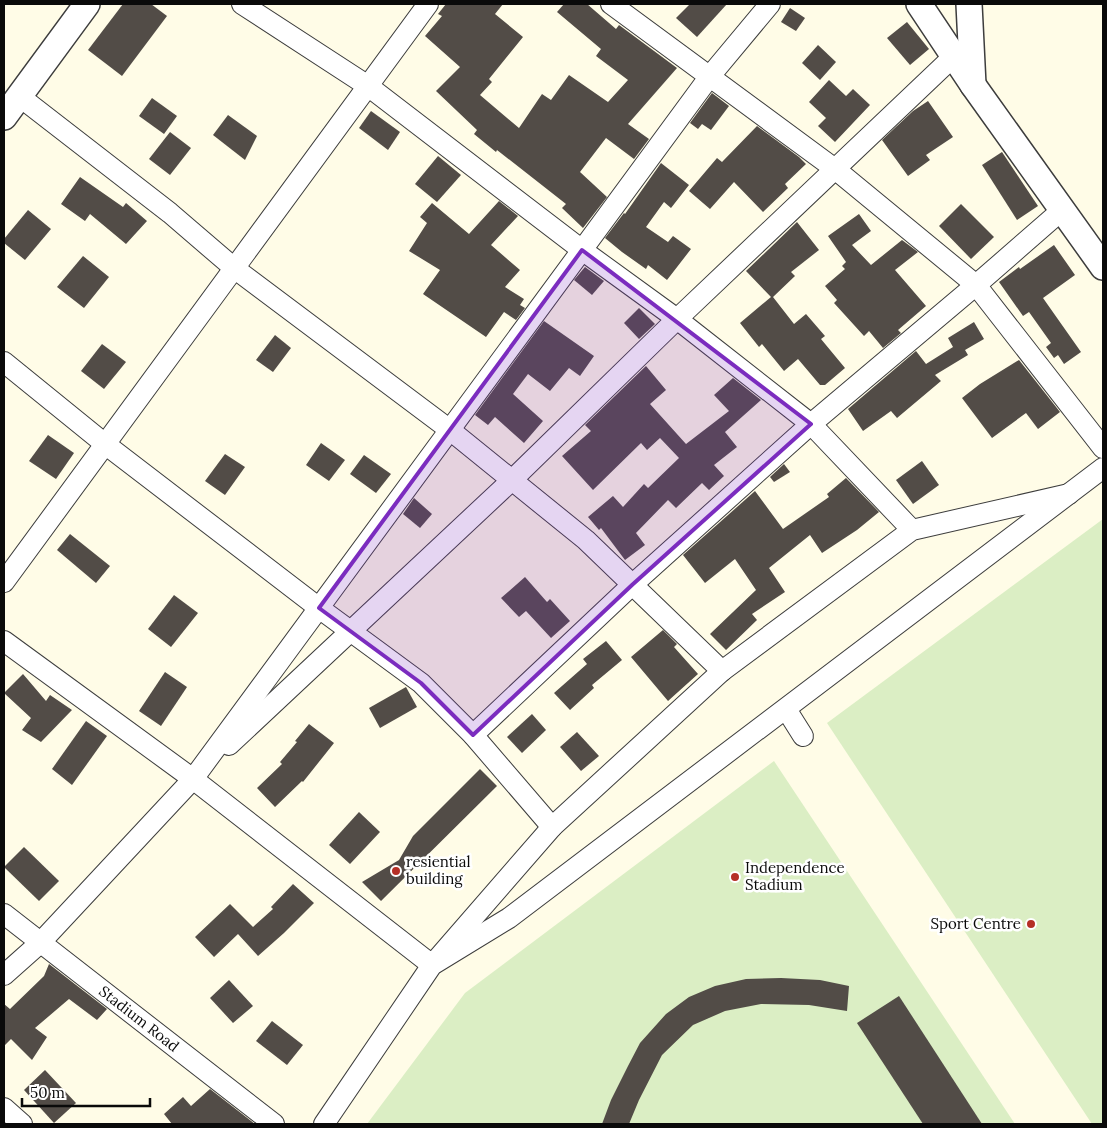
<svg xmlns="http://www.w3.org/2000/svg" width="1107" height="1128" font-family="Lora,serif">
	<rect width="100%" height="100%" fill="#fffce7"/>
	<g fill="#dbeec4">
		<path d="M1103 519V1124H1092L827 723Z"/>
		<path d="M774 761 1015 1124H367L465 993Z"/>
	</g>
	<g fill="#524c47">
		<path d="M123 4H151L167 16 122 76 88 50Z"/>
		<path d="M446 4H503L495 14 523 37 489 79 492 82 480 95 519 128 542 94 551 100 569 75 608 102 628 80 596 56 601 49 557 12 564 4H587L616 29 619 25 677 68 628 124 649 139 634 159 606 138 580 172 607 197 583 228 562 208 566 204 497 150 496 152 474 134 477 130 436 91 460 67 425 36 442 16 438 14Z"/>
		<path d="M690 4H727L697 37 676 18Z"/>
		<path d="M790 8 805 18 796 31 781 22Z"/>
		<path d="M907 22 929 49 910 65 887 38Z"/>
		<path d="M818 45 836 62 820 80 802 63Z"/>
		<path d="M829 80 846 96 853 89 870 105 835 142 818 126 826 118 809 102Z"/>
		<path d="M712 93 729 106 711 130 702 124 698 129 690 123Z"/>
		<path d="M152 98 177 116 164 134 139 116Z"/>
		<path d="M928 101 953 137 926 155 930 160 908 176 882 140 913 111Z"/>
		<path d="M371 111 400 132 388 150 359 128Z"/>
		<path d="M228 115 257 136 245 160 213 135Z"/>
		<path d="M757 126 799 157 806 164 785 184 788 188 763 212 734 182 710 209 689 191 717 158 722 162Z"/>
		<path d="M170 132 191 148 170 175 149 159Z"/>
		<path d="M1002 152 1038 206 1017 220 982 165Z"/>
		<path d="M438 156 461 175 437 202 415 184Z"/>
		<path d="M661 163 689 185 671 208 664 202 646 227 668 242 673 236 691 249 667 280 648 265 646 269 622 252 605 238 624 213 625 214Z"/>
		<path d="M80 177 123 207 126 203 147 221 126 244 90 214 85 221 61 204Z"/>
		<path d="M499 201 518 216 491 245 520 270 505 287 524 299 520 305 525 308 516 320 504 312 486 337 423 294 440 270 409 251 427 223 420 217 432 203 469 234Z"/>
		<path d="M961 204 994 237 971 259 939 226Z"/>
		<path d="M28 210 51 229 25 260 4 243V239Z"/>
		<path d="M859 214 871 231 852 245 871 265 902 240 918 252 895 270 926 306 898 330 901 333 883 348 869 331 864 336 834 303 837 300 825 286 845 269 842 266 846 262 828 236Z"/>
		<path d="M797 222 819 250 791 272 795 276 773 297 794 324 806 314 825 336 821 339 845 368 825 385H820L798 359 784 371 762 344 759 347 740 323 771 297 746 271Z"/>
		<path d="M1054 245 1075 275 1043 298 1081 352 1064 364 1058 355 1054 358 1046 347 1051 343 1029 312 1023 316 999 282 1019 267 1020 269Z"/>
		<path d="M83 256 109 277 84 308 57 287Z"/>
		<path d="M585 267 604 281 592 295 574 280Z"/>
		<path d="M639 308 655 324 639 339 624 323Z"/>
		<path d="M544 321 594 356 580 376 569 368 550 391 528 374 513 394 543 421 524 443 495 417 488 425 475 415Z"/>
		<path d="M974 322 984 339 965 350 968 355 935 375 941 381 897 418 891 411 863 431 848 409 916 351 926 364 953 347 948 338Z"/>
		<path d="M275 335 291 348 273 372 256 360Z"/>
		<path d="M102 344 126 362 104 389 81 371Z"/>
		<path d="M1019 360 1060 412 1038 429 1026 413 992 438 962 398 980 384Z"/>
		<path d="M646 366 666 390 650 404 686 444 729 411 714 395 733 378 761 400 725 432 737 447 714 465 724 476 709 490 702 483 676 508 668 500 636 533 645 545 625 560 601 528 599 530 588 517 613 496 623 507 644 484 648 488 679 458 660 438 647 450 641 443 593 490 562 456 591 431 585 425Z"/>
		<path d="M48 435 74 453 56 479 29 461Z"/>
		<path d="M321 443 345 460 329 481 306 465Z"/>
		<path d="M225 454 245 467 225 495 205 481Z"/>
		<path d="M364 455 391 474 376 493 350 474Z"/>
		<path d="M922 461 939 485 913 504 896 480Z"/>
		<path d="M784 464 790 472 774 482 770 477Z"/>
		<path d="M846 478 879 512 857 530 822 553 810 535 769 568 785 592 752 614 757 620 726 650 710 634 756 590 735 559 705 583 683 555 755 491 783 529 829 497 827 494Z"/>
		<path d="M414 498 432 514 420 528 403 514Z"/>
		<path d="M70 534 110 566 96 583 57 550Z"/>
		<path d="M525 577 547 602 550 599 570 621 551 638 526 611 519 617 501 598Z"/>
		<path d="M174 595 198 613 171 647 148 629Z"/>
		<path d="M663 630 677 644 674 647 698 674 668 701 631 657Z"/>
		<path d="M606 641 622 660 592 685 594 688 570 710 554 693 587 664 583 659Z"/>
		<path d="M165 672 187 687 161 726 139 711Z"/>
		<path d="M23 674 46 701 50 695 72 710 41 742 22 730 31 718 4 693Z"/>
		<path d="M406 687 417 707 380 728 369 708Z"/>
		<path d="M532 714 546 730 522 753 507 737Z"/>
		<path d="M86 721 107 736 72 785 52 769Z"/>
		<path d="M309 724 334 743 303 782 302 781 275 807 257 788 282 764 280 762 297 742 295 741Z"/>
		<path d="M577 732 599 756 581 771 560 747Z"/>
		<path d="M480 769 497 786 381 901 362 882 399 860 413 836Z"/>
		<path d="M359 812 380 832 350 864 329 845Z"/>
		<path d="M24 847 59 881 39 901 4 867Z"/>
		<path d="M293 884 314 903 284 933 258 956 238 934 214 957 195 937 230 904 253 927 273 909 271 907Z"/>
		<path d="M49 964 107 1009 97 1020 69 999 35 1028 47 1037 32 1060 11 1039 4 1046V1004L10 1009 44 976Z"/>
		<path d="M781 978 820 980 849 986 847 1011 809 1005 761 1004 725 1011 693 1025 662 1055 639 1100 629 1124H602L611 1100 628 1066 640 1043 666 1014 689 997 715 986 746 979Z"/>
		<path d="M229 980 253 1006 233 1023 210 998Z"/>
		<path d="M899 996 982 1124H923L857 1023Z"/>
		<path d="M272 1021 303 1045 287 1065 256 1041Z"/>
		<path d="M45 1070 76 1103 54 1123 24 1090Z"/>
		<path d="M210 1089 255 1124H172L164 1114 183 1097 191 1106Z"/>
	</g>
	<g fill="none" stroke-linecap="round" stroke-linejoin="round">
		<defs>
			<g id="minor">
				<path d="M242 4 368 86 582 250 677 319 811 424 912 530"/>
				<path d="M611 4 835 169 976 285 1103 448"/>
				<path d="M19 96 170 213 234 268 450 430 586 540 722 671"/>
				<path d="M4 362 105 444 319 608 421 683 473 735 552 827"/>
				<path d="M4 582 428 4"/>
				<path d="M4 641 193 779 432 965 552 827 722 671 912 530 1069 494"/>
				<path d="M786 709 803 736"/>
				<path d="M473 735 632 585 811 424 976 285 1062 210"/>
				<path d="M229 745 512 480 677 319 954 56"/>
				<path id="s1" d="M4 914 274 1124"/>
				<path d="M4 975 40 943 193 779 710 76 770 4"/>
				<path d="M4 1108 22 1124"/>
				<path d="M324 1124 432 965 509 918 1103 468"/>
			</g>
			<g id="tertiary">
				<path d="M919 4 973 85 1103 267"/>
				<path d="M969 4 973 85"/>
				<path d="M4 117 87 4"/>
			</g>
		</defs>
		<use href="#minor" stroke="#3d3d3d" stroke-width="22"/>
		<use href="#tertiary" stroke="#3d3d3d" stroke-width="28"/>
		<use href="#minor" stroke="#fff" stroke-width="20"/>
		<use href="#tertiary" stroke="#fff" stroke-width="25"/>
	</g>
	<path fill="#7b2cbf" fill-opacity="0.2" stroke="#7b2cbf" stroke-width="4" stroke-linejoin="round" d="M582 250 811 424 632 585 473 735 421 683 319 608Z"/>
	<g fill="#b52f26" stroke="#fff" stroke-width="2">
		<circle cx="396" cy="871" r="5"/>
		<circle cx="735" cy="877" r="5"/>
		<circle cx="1031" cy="924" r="5"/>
	</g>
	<g text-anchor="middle" stroke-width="5" stroke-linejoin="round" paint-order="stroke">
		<g font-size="15" fill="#0a0a0a" stroke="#fff" text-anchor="start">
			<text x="406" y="867">resiential<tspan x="406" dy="17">building</tspan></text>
			<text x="745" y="873">Independence<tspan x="745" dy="17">Stadium</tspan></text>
			<text x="1021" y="929" text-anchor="end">Sport Centre</text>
		</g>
		<g font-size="15" fill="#0a0a0a" stroke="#fff">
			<text dy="5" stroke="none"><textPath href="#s1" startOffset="171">Stadium Road</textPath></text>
		</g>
	</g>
	<rect width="1107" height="1128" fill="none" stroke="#0a0a0a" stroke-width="10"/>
	<path d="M22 1098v8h128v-8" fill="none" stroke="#0a0a0a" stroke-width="2.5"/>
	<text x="30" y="1098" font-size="15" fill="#0a0a0a" stroke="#ffffff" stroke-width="4" paint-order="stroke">50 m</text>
</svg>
